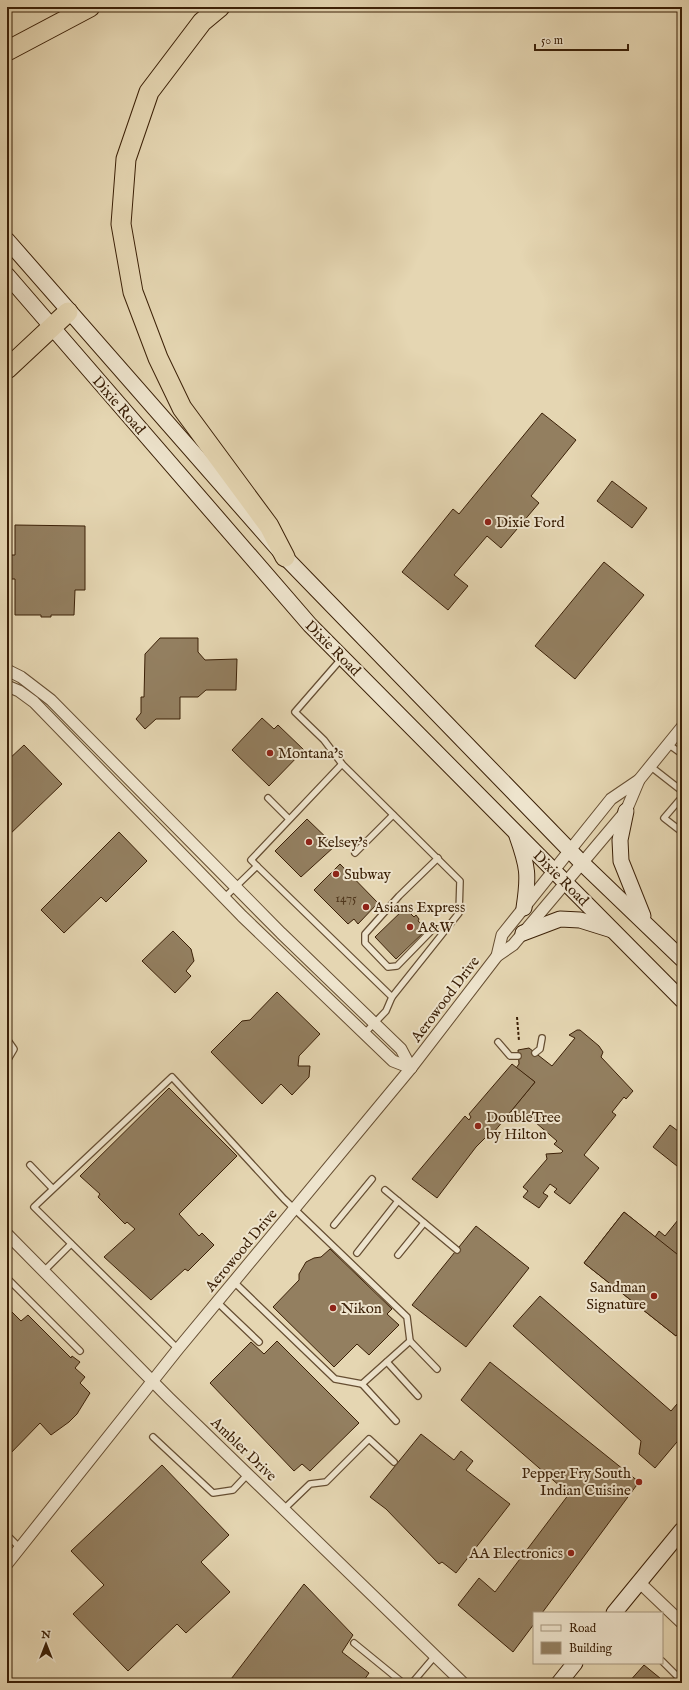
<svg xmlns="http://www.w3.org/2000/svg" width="689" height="1690" font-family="'IM FELL English',serif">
	<rect width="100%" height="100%" fill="#e5d6b2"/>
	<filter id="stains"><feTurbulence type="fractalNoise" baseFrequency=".005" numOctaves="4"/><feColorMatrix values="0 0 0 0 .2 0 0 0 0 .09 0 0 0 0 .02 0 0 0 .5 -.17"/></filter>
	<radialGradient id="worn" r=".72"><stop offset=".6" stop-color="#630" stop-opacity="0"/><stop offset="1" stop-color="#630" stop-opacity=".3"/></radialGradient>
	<g fill="#937f60" stroke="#3b2007">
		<path d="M542 413 576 440 531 496 539 503 501 548 487 536 454 575 468 586 448 610 402 572 453 509 459 514Z"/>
		<path d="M612 481 647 508 632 528 597 501Z"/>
		<path d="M15 525 85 526V590H75L74 615H51V617H41V615H15V579H7V555H15Z"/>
		<path d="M604 562 644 595 575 679 535 646Z"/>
		<path d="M160 638H198V652L205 660 237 659 236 690H206L198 697H180V719H156L145 729 136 719 141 713V697H144L145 654Z"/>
		<path d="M262 718 274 729 278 725 304 750 269 786 232 750Z"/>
		<path d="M24 745 62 784 7 837V761Z"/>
		<path d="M307 819 335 846 301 877 275 851Z"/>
		<path d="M119 832 147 861 106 902 101 897 64 933 41 910Z"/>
		<path d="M340 864 378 903 358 924 354 919 348 924 314 890Z"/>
		<path d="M405 908 414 917 416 915 419 919 418 921 427 929 396 959 375 937Z"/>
		<path d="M173 931 191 949 194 961 186 971 191 976 175 993 142 961Z"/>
		<path d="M277 992 320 1034 299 1056 298 1066H310L309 1077 292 1095 281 1084 262 1104 211 1052 242 1021 250 1020Z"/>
		<path d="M577 1030H580L599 1046 603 1052 601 1057 633 1091 626 1099 624 1097 612 1112 616 1115 584 1155 599 1168 570 1204 554 1192 557 1189 550 1184 543 1193 548 1196 539 1208 523 1197 528 1191 523 1187 547 1159 546 1154 561 1153 563 1151 554 1144 557 1141 535 1122 533 1113 516 1115 511 1111 535 1082 516 1068 519 1064 518 1050 529 1048 552 1066 575 1038 569 1035Z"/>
		<path d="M512 1064 535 1082 494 1132H491L476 1147 437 1198 412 1179 465 1116 469 1120 471 1117 469 1114Z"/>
		<path d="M169 1088 237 1156 179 1214 199 1236 202 1233 214 1245 188 1271 185 1269 151 1300 104 1257 135 1229 127 1222 125 1224 98 1197 100 1194 80 1176Z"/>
		<path d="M670 1125 682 1134V1170L653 1147Z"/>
		<path d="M624 1212 655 1237 659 1231 665 1236 682 1215V1329L676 1336 584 1263Z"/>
		<path d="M624 1212 682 1258V1329L676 1336 584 1263Z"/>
		<path d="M476 1226 529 1268 466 1347 412 1305Z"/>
		<path d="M330 1249 392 1309 387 1314 399 1325 369 1355 357 1344 334 1367 273 1307 299 1280V1274L306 1262 314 1258 321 1257Z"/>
		<path d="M540 1296 671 1411 677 1404 682 1407V1436L655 1468 639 1454 641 1441 513 1326Z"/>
		<path d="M7 1307 21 1321 28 1315 71 1358 72 1356 80 1362 75 1368 85 1377 80 1383 90 1393 77 1414 69 1422 51 1435 40 1423 7 1457Z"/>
		<path d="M277 1341 359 1423 310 1471 302 1464 294 1471 210 1383 251 1342 264 1354Z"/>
		<path d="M490 1362 639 1482 542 1613H534V1624L513 1652 458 1605 479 1578 495 1592 569 1494 461 1400Z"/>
		<path d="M421 1434 454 1460 461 1451 473 1461 466 1470 510 1504 456 1573 442 1562 439 1564 386 1509 370 1497Z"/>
		<path d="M162 1465 229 1535 201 1562 230 1592 186 1633 177 1624 128 1671 73 1614 104 1585 71 1551Z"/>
		<path d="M304 1584 353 1635 342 1652 369 1673 362 1683H228Z"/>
		<path d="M644 1665 666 1683H628Z"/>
	</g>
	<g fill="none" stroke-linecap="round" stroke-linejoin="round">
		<defs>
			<g id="lane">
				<path d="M342 658 295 712 324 740 342 764 460 881 459 913 392 997 386 1011 364 1034"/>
				<path d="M668 744 682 754"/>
				<path d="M650 766 682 791"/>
				<path d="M682 797 664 818 682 832"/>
				<path d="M268 798 289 819"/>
				<path d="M355 853 393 815"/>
				<path d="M257 866 392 997"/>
				<path d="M224 898 257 866 251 860 342 764"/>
				<path d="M435 927 397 966 388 967 365 943V934L399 896 438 858"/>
				<path d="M7 1039 14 1049 7 1061"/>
				<path d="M498 1042 510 1056H518"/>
				<path d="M535 1053 540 1049 542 1038"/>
				<path d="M30 1165 52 1188"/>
				<path d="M385 1190 457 1250"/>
				<path d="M334 1225 372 1179"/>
				<path d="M357 1253 398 1201"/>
				<path d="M398 1255 424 1223"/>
				<path d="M44 1271 71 1244"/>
				<path d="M7 1278 80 1351"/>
				<path d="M217 1302 259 1342"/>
				<path d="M410 1341 437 1369"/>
				<path d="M178 1349 34 1207 172 1077 284 1199 407 1317 410 1341 362 1384 335 1379 234 1282"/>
				<path d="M387 1362 418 1396"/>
				<path d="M362 1384 396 1421"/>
				<path d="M153 1437 213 1493 233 1490 248 1474"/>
				<path d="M284 1509 310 1484 326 1482 369 1439 394 1462"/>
				<path d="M7 1535 20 1548"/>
				<path d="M676 1617 682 1611"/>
				<path d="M354 1643 403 1683"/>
				<path d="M662 1661 682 1681"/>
				<path d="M412 1683 435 1656"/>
			</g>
			<g id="street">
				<path d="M7 670 21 677 51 700 281 933 401 1049 411 1068"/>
				<path d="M7 686 19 691 34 702 242 916 393 1061 411 1068"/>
				<path d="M497 956 502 935 611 799 639 780"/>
				<path d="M7 1234 169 1398 463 1683"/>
				<path d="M7 1564 178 1349 411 1068 497 956 513 945 626 811 639 780 682 727"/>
				<path d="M639 1582 682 1623"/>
			</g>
			<g id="secondary">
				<path d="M7 240 285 557 581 862 682 959"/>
				<path d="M7 275 310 625 682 1000"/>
				<path d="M626 811 620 840 621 861 643 916"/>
				<path d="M517 836C528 867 529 875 524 908"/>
				<path d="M523 933 560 919 580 920 612 930"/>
				<path d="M614 1613 682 1530"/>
				<path d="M559 1683 575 1663"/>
			</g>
			<g id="highway">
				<path d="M220 7 202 22 149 92 126 159 121 224 133 292 158 358 182 408 269 526 285 557"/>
				<path d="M7 51 90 7"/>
				<path d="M7 369 68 312"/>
			</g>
		</defs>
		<use href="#lane" stroke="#664e32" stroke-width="8"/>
		<use href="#street" stroke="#664e32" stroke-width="13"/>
		<use href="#secondary" stroke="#3b2007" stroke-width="17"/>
		<use href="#highway" stroke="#3b2007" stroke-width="21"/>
		<path stroke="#3b2007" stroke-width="2" stroke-dasharray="3 2" stroke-linecap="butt" d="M517 1017 519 1041"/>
		<use href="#lane" stroke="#eee4cd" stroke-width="5.5"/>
		<use href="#street" stroke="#eee4cd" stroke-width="11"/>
		<use href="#secondary" stroke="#eee4cd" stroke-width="15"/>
		<use href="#highway" stroke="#e5d6b2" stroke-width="19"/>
	</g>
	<g fill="#8f2418" stroke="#eee4cd" stroke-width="1.5">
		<circle cx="488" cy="522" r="4"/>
		<circle cx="270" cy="753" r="4"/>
		<circle cx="309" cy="842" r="4"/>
		<circle cx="336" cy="874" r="4"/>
		<circle cx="366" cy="907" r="4"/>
		<circle cx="410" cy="927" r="4"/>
		<circle cx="478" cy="1126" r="4"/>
		<circle cx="654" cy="1296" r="4"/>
		<circle cx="333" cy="1308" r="4"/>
		<circle cx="639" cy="1482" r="4"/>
		<circle cx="571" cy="1553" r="4"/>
	</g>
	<g text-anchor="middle" stroke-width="4" stroke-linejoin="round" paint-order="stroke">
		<g font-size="13" fill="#51381d">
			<text x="346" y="902">1475</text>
		</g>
		<g font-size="15" fill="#3b2007" stroke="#eee4cd">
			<text transform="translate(119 405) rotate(49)" y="5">Dixie Road</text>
			<text transform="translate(333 648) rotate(45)" y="5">Dixie Road</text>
			<text transform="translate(561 878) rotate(45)" y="5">Dixie Road</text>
			<text transform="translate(445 999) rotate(-53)" y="5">Aerowood Drive</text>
			<text transform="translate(241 1250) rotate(-50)" y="5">Aerowood Drive</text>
			<text transform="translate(244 1449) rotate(44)" y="5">Ambler Drive</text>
		</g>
		<g font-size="15" fill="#3b2007" stroke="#eee4cd" text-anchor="start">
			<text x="496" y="527">Dixie Ford</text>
			<text x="278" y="758">Montana's</text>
			<text x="317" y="847">Kelsey's</text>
			<text x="344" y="879">Subway</text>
			<text x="374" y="912">Asians Express</text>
			<text x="418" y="932">A&amp;W</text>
			<text x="486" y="1122">DoubleTree<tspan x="486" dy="17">by Hilton</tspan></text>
			<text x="646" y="1292" text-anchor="end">Sandman<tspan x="646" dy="17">Signature</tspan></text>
			<text x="341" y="1313">Nikon</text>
			<text x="631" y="1478" text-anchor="end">Pepper Fry South<tspan x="631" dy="17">Indian Cuisine</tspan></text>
			<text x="563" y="1558" text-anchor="end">AA Electronics</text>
		</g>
	</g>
	<rect width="689" height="1690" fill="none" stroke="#e5d6b2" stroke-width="24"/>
	<rect x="8" y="8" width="673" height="1674" fill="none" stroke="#3b2007" stroke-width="2"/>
	<rect x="12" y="12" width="665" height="1666" fill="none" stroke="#3b2007"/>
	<rect x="533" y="1612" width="130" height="52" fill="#eee4cd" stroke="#a6967e"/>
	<rect x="541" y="1625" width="20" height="6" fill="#eee4cd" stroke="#a6967e"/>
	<text x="569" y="1632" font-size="12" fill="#3b2007">Road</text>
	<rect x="541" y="1642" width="20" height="12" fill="#937f60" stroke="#a6967e"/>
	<text x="569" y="1652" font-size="12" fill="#3b2007">Building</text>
	<g transform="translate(46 1644)" stroke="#eee4cd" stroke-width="3" paint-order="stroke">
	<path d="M0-3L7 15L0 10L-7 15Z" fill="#3b2007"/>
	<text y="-6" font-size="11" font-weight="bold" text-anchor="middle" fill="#3b2007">N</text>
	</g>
	<path d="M535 44v6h93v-6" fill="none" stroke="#3b2007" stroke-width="2"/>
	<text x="541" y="44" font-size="12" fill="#3b2007" stroke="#eee4cd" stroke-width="3" paint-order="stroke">50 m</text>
	<rect width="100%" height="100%" filter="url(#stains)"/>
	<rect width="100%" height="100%" fill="url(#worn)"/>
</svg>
